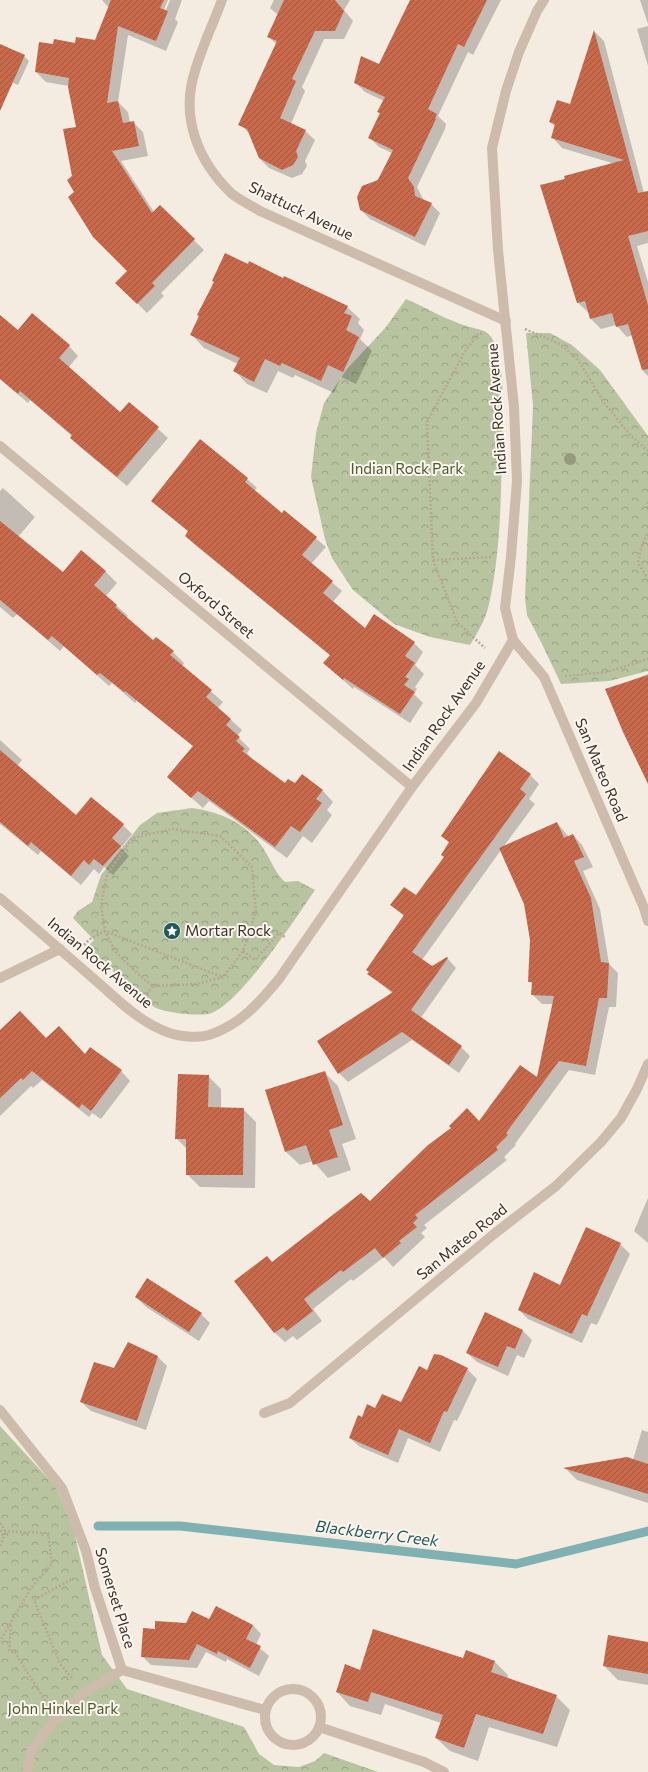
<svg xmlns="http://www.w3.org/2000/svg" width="648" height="1772" font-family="Commissioner,sans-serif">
	<defs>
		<pattern id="park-crowns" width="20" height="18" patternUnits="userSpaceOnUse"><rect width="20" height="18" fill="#b8c4a0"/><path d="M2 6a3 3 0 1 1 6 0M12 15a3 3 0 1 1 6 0" fill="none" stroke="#97a083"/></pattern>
		<pattern id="building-hatch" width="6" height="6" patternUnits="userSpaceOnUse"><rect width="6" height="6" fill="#c8694b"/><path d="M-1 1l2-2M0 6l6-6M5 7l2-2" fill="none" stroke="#a4573f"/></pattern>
	</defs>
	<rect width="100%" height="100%" fill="#f4ebe1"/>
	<g fill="url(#park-crowns)">
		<path d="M406 299C427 308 448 321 470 327 477 329 487 330 491 337 506 358 503 415 502 441 501 496 501 551 489 604 486 619 478 632 470 645L430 637 394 624 353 590 332 558 325 539 311 477 316 433 324 403 347 369 386 327Z"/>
		<path d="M526 333H550L572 345 600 370 648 436V671L609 681 561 684 542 644 527 615 525 598 533 406Z"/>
		<path d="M192 808C220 812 244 822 261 845 270 857 274 872 285 882L298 881 315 890C297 916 237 1009 208 1014 195 1016 166 1013 154 1007L86 948 94 940 73 918 78 911 92 902 101 875 140 825 157 813Z"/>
		<path d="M0 1426 56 1487 74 1531 102 1655 127 1689 244 1727 259 1754 274 1765 299 1767 315 1761 324 1753 378 1772H0Z"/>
	</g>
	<g fill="#0003">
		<path d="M102 0H168L162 14 164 15 170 0H182L175 19 178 22 166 51 128 35 118 102 128 112 130 123 133 122 143 132 148 156 121 161 154 212 160 207 204 250 161 293 164 296 147 313 117 283 129 271 76 192 74 176 77 127 69 86 46 82 36 72 54 46 96 41 109 8Z"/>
		<path d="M274 0H350L344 10 353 21 344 39H324L302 87 305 91 291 124 305 131 315 140 305 161 307 166 302 174 292 178 269 168 259 158 250 134 240 124 276 44 269 37 278 15 270 8Z"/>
		<path d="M419 0H501L473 55 468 52 438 116 446 124 445 129 417 187 424 201 431 204 440 213 425 246 370 219 361 210 392 153 379 147 369 137 381 114 379 112 384 101 365 92 356 83 379 66Z"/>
		<path d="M640 0H648V24Z"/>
		<path d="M648 26V66L637 29Z"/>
		<path d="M595 32 604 41 644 193 648 192V243L637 246 648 282V376L643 371 632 335 627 337 616 325 601 329 591 319 589 313 578 303 541 186 615 164 562 148 552 137 556 127 550 122 571 106Z"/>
		<path d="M0 49 24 56 29 61 18 85 0 77Z"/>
		<path d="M248 265 347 307 360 319 358 323 364 330 360 339 372 351 356 384 341 377 334 393 295 375 293 378 278 371 267 393 247 384 235 371 238 364 204 348 192 335Z"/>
		<path d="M0 316 18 331 69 346 78 356 68 368 120 414 129 403 168 438 127 486 80 447 71 437 72 436 30 400 28 403 0 379Z"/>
		<path d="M247 479 257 488 254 491 282 514 284 511 326 547 311 564 342 591 332 603 365 629 414 643 423 652 415 665 424 674 415 687 417 689 414 694 423 703 410 723 354 687 353 689 334 672 331 656 195 545 186 536 189 532 153 501Z"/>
		<path d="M3 488 35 517 18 537 63 573 81 552 106 572 117 583 106 596 128 616 126 618 153 641 173 652 184 663 182 666 223 702 218 708 242 730 237 736 250 749 247 753 254 762 285 785 322 790 333 802 327 810 332 815 312 843 303 836 287 858 209 801 203 808 168 777 194 747 137 701 135 703 112 683 109 686 64 646 60 651 17 614 13 618 0 607V491Z"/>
		<path d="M648 674V769L607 690Z"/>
		<path d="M0 740 22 760 17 766 76 816 123 825 132 834 121 848 129 856 113 875 104 867 99 874 94 869 81 885 41 851 38 855 0 824Z"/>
		<path d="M530 775 539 784 529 799 535 804 504 846 557 823 569 837 573 835 582 845 593 867 583 871 600 909 609 964 618 973 616 1007H609L595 1075 569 1070 515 1144 516 1145 504 1157 507 1160 424 1225 427 1228 421 1233 425 1237 393 1267 384 1257 353 1281 351 1279 313 1309 322 1321 297 1340 293 1336 285 1342 275 1333 236 1281 272 1263 370 1202 538 1079 553 1004H542L532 994 533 984 529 981 531 940 525 904 501 850 422 960 432 968 447 958 456 968 420 1019 461 1047 470 1056 459 1073 412 1040 348 1082 339 1073 393 994 369 974 405 917 391 905 416 897 445 857 450 843 442 836Z"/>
		<path d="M0 1032 46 1040 121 1071 130 1081 101 1119 92 1113 89 1117 42 1080 33 1088 31 1086 0 1116Z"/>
		<path d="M324 1072 338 1086 356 1139 342 1144 351 1170 328 1178 313 1161 300 1165 286 1152 266 1091Z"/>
		<path d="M208 1076 221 1089V1108L243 1109 256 1122 255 1188 200 1187 187 1174V1149L176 1138Z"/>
		<path d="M648 1198V1243L634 1231Z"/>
		<path d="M620 1244 630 1254 597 1325 591 1323 582 1343 528 1319 519 1310 560 1286Z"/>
		<path d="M136 1297 201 1314 210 1323 199 1341 146 1307Z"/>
		<path d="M523 1331 532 1340 524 1358 517 1355 508 1376 477 1362 467 1353Z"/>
		<path d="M128 1343 158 1357 167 1366 146 1430 91 1411 81 1402 115 1370Z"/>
		<path d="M467 1369 477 1379 457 1421 454 1420 440 1452 408 1438 398 1463 360 1447 350 1438 362 1418 376 1410 402 1404 427 1372Z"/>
		<path d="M642 1430 648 1432V1503L577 1480 565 1468 633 1460Z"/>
		<path d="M209 1620 253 1625 261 1634 256 1645 269 1656 259 1676 227 1659 226 1662 206 1652 197 1668 151 1665 142 1656 156 1630Z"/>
		<path d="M648 1643V1685L618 1680 604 1666Z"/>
		<path d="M463 1660 494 1661 508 1675 507 1678 556 1696 570 1710 557 1747 489 1727 478 1761 450 1751 436 1738 441 1723 385 1704 381 1715 350 1706 337 1692 361 1671Z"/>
	</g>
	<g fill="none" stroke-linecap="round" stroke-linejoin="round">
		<path stroke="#7fb0b2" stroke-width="9" d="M98 1526H180L516 1564 648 1531"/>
	</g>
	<g fill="url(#building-hatch)">
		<path d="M111 0H164L160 8 168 11 156 41 118 26 107 103 118 101 123 123 134 121 139 146 112 151 152 213 160 205 195 239 152 283 155 286 137 304 115 283 127 271 93 237 68 197 74 192 67 180 72 176 63 129 76 127 68 87 69 78 35 72 39 42 53 44 54 39 75 43 76 37 95 40Z"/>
		<path d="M284 0H335L344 11 335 31H315L292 79 296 81 280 118 306 130 296 151 298 157 293 165 282 170 259 158 247 129 238 125 277 41 267 37Z"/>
		<path d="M410 0H487L464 47 458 44 428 109 437 114 435 118 436 119 408 178 414 187 415 196 432 203 415 237 360 210 357 197 362 186 378 180 393 150 368 138 380 113 377 112 385 97 354 83 361 56 379 64Z"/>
		<path d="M594 30 638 193 648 191V231L628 236 648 305V369L642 370 628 324 616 327 612 313 590 319 585 301 577 303 540 185 565 179 564 176 624 160 551 138 555 124 549 122 557 100 570 104Z"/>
		<path d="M0 44 25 55 0 111Z"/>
		<path d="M225 253 248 264 249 261 283 278 284 276 348 306 344 313 352 316 346 330 359 337 343 372 328 365 321 381 282 363 280 366 265 359 254 382 233 371 240 358 190 335 199 316 197 315 214 282 212 281Z"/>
		<path d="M32 313 70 345 59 358 120 412 129 402 159 427 117 477 70 438 72 435 20 391 18 394 0 379V315L18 330Z"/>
		<path d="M200 439 248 478 245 482 282 513 284 510 317 537 302 555 333 581 323 593 365 628 374 614 415 642 405 656 415 663 405 677 409 679 404 685 415 692 400 714 344 678 343 680 323 663 330 655 185 536 188 531 151 501Z"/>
		<path d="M0 521 63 572 81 550 106 571 94 585 117 605 115 607 153 640 156 637 174 651 170 655 212 690 206 697 231 719 226 725 240 737 236 741 245 749 242 751 285 783 288 779 295 783 302 774 323 790 316 799 322 803 300 832 291 826 275 847 198 791 191 798 167 777 193 746 125 691 124 692 100 673 97 675 52 636 48 640 0 600Z"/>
		<path d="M648 675V784L623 732 605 689Z"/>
		<path d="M0 750 76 815 91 797 124 824 112 838 121 846 103 866 94 859 89 865 84 860 71 876 31 842 28 846 0 822Z"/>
		<path d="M499 751 531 774 520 789 526 794 412 952 432 966 447 957 448 958 411 1010 462 1046 449 1065 402 1032 338 1074 317 1041 393 992 367 974 369 972 366 970 404 915 390 905 404 887 416 895 444 857 441 855 449 842 441 836Z"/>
		<path d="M557 822 564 838 573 834 584 857 574 861 591 898 601 962 609 963 607 998H599L586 1066 559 1061 506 1133 508 1135 496 1147 498 1150 415 1215 418 1218 413 1223 417 1227 399 1241 401 1243 383 1258 375 1248 343 1272 341 1270 304 1299 313 1311 287 1331 283 1327 274 1333 234 1281 267 1256 272 1262 361 1193 370 1201 428 1145 451 1128 449 1126 467 1108 479 1121 520 1065 537 1077 554 996 531 995 532 982H528L530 940 524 904 499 848Z"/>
		<path d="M20 1011 46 1038 59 1026 85 1054 90 1047 122 1070 91 1111 82 1104 79 1108 32 1071 23 1080 21 1078 0 1098V1030Z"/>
		<path d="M325 1071 343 1125 329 1130 338 1157 313 1165 306 1145 285 1152 265 1090Z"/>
		<path d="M178 1074 209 1075 208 1107 244 1108 243 1175H186V1139H175Z"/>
		<path d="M586 1227 621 1243 587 1316 582 1314 572 1334 518 1310 534 1272 560 1285Z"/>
		<path d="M147 1278 202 1313 189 1332 135 1297Z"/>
		<path d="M485 1312 523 1330 515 1349 507 1346 498 1367 466 1353Z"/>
		<path d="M128 1342 158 1356 137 1421 80 1402 94 1362 114 1368Z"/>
		<path d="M434 1354 441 1355 468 1368 447 1412 444 1411 430 1443 399 1429 388 1455 349 1438 358 1415 362 1417 367 1404 375 1408 382 1394 401 1402 419 1366 427 1370Z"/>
		<path d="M627 1457 648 1464V1494L563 1468Z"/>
		<path d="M216 1606 253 1625 246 1639 261 1646 250 1668 218 1651 217 1654 197 1644 189 1660 141 1657 143 1628 155 1629V1621L186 1623 192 1611 209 1619Z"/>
		<path d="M373 1629 463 1658 466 1650 495 1661 491 1672 557 1695 543 1734 476 1714 464 1748 435 1738 443 1715 371 1692 368 1702 336 1692 345 1664 360 1670Z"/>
		<path d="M608 1635 648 1642V1674L603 1666Z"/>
	</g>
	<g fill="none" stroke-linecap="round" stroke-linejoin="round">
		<g stroke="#b9a596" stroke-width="2.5" stroke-dasharray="2 2" stroke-linecap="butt">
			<path d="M525 329 560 344 578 360 605 404 631 436 648 451"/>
			<path d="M482 333 477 335 464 353 427 422 433 560 457 622 485 648"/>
			<path d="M648 502V508"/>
			<path d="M433 560 491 557"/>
			<path d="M646 576 638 563 641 548 648 532"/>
			<path d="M565 676 607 672 648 659"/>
			<path d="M172 829 220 836 252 867 256 911 243 951 223 977 197 984 153 986 140 976 115 951 105 931 101 905 107 875 132 838Z"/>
			<path d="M84 945 90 939 105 931 222 977"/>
			<path d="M243 951 255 960 279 933 285 937"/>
			<path d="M144 997 153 986"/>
			<path d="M0 1523 6 1532 0 1546"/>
			<path d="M0 1531 48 1533 52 1564 31 1588 0 1641"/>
			<path d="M11 1625 9 1651H14L46 1702"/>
			<path d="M72 1678 60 1664 34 1600 72 1579"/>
		</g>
		<g stroke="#cdbbac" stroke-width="10">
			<path d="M222 0C213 24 202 47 195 71 180 117 198 161 231 193 239 200 251 205 260 211L506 321"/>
			<path d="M544 0 537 11 519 52 506 91 492 148 498 250 514 407 517 481 511 556 505 608 513 640 544 677 644 908 648 921"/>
			<path d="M0 446 412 787"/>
			<path d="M0 898C32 925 63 952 94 979 115 997 136 1019 162 1030 175 1036 195 1039 209 1035 240 1025 259 1003 279 979L412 787 476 703 513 640"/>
			<path d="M0 978 60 949"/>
			<path d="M0 1410 62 1488 86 1551 95 1588 122 1670"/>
			<path d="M264 1413 290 1403 494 1234 556 1186 601 1142 621 1118 637 1089 648 1064"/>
			<path d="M122 1670 265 1710"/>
			<circle cx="293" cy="1717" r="28"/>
			<path d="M319 1727 424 1762 444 1772"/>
			<path d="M27 1772 32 1749 54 1721 70 1709 81 1695 122 1670"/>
		</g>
	</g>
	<circle fill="#969b7f" cx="570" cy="459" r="6"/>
	<defs>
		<symbol id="sight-disc" viewBox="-11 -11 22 22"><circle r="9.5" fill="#1f5a5e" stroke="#fbf5ee"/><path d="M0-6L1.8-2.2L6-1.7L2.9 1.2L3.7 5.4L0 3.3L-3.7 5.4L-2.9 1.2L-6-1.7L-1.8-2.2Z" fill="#fff"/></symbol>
	</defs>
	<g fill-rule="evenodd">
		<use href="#sight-disc" x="162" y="921" width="20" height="20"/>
	</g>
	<g text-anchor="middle" stroke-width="4" stroke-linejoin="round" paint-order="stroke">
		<g font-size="15" fill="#3b302b" stroke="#fbf5ee">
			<text transform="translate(301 211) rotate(26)" y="5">Shattuck Avenue</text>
			<text transform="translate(497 409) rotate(-94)" y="5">Indian Rock Avenue</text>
			<text transform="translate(216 605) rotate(40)" y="5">Oxford Street</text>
			<text transform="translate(444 716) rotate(-55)" y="5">Indian Rock Avenue</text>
			<text transform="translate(601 770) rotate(67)" y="5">San Mateo Road</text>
			<text transform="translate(100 963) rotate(40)" y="5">Indian Rock Avenue</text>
			<text transform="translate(462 1242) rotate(-39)" y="5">San Mateo Road</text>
			<text transform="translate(115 1598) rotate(73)" y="5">Somerset Place</text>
		</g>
		<g font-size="15" fill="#4a5a2e" stroke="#fbf5ee">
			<text x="407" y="474">Indian Rock Park</text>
			<text x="63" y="1714">John Hinkel Park</text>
		</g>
		<g font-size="15" fill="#3b302b" stroke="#fbf5ee" text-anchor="start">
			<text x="185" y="936">Mortar Rock</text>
		</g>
		<g font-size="16" font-style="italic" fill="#1f5a5e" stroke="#fbf5ee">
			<text transform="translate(377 1533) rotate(7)" y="6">Blackberry Creek</text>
		</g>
	</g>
</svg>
